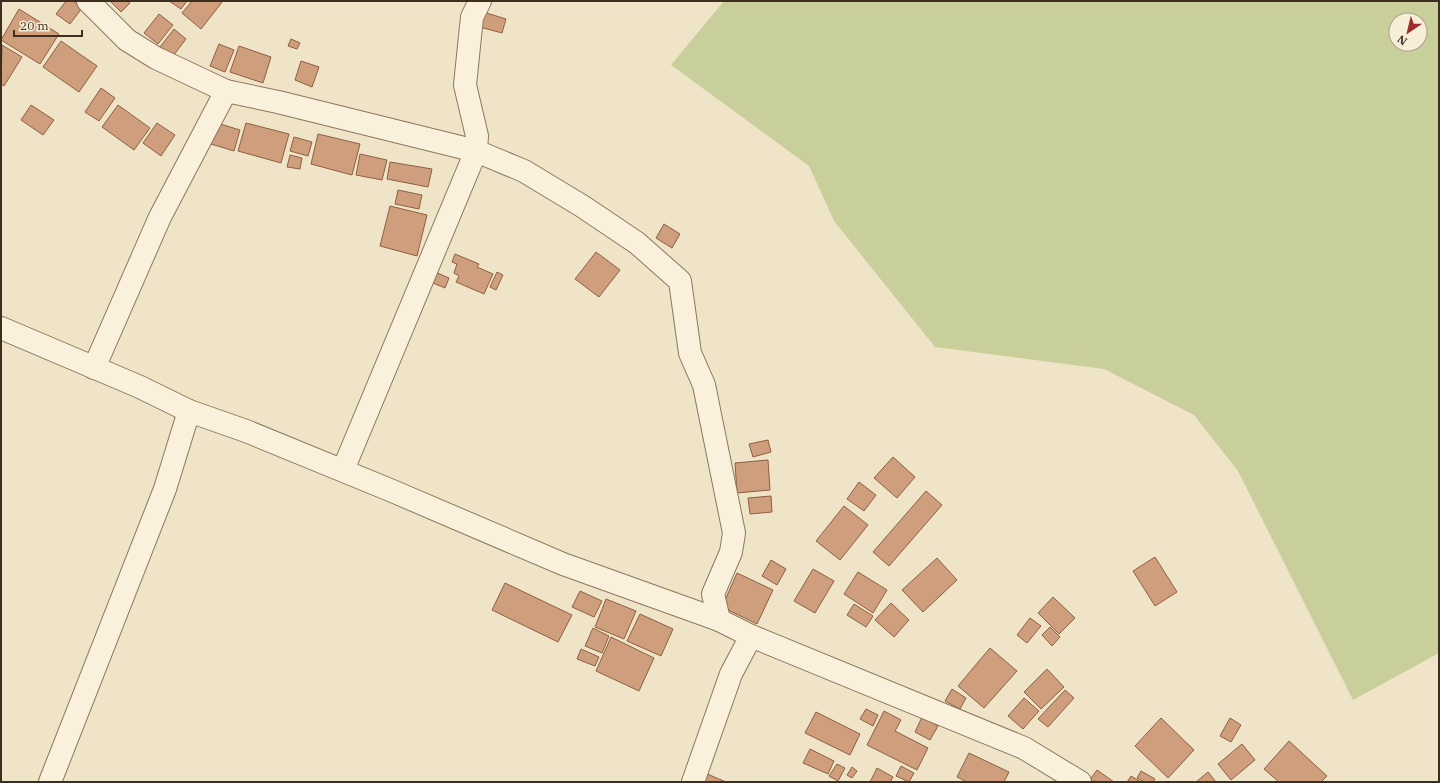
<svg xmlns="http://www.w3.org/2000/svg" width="1440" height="783" font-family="'IBM Plex Serif',serif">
	<rect width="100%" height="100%" fill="#f0e4c8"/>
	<path fill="#c9cf9b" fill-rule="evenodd" d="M724 1H1439V653L1353 700 1238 471 1194 415 1104 369 935 347 834 221 809 166 671 65ZM1396 20H1420V44H1396Z"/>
	<g fill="#cf9f7d" stroke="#8d5f41">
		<path d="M66 1H73L82 8 70 24 56 14Z"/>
		<path d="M110 1H128L130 3 121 12Z"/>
		<path d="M169 1H187L181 9Z"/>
		<path d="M192 1H223L201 29 182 13Z"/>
		<path d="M19 9 59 34 40 64 1 40Z"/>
		<path d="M480 11 506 19 502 33 476 26Z"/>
		<path d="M159 14 173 25 158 44 144 33Z"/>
		<path d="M174 29 186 39 173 56 160 47Z"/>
		<path d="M291 39 300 43 297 49 288 46Z"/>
		<path d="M61 41 97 66 79 92 43 67Z"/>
		<path d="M219 44 234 50 225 72 210 66Z"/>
		<path d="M2 45 22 57 4 86 1 84Z"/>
		<path d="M239 46 271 57 263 83 230 72Z"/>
		<path d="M301 61 319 67 312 87 295 80Z"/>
		<path d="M101 88 115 98 99 121 85 112Z"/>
		<path d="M31 105 54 120 43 135 21 120Z"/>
		<path d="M118 105 150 128 134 150 102 127Z"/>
		<path d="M157 123 175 135 161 156 143 143Z"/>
		<path d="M217 123 240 130 234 151 211 144Z"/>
		<path d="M246 123 289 134 281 163 238 151Z"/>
		<path d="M318 134 360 144 352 175 311 164Z"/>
		<path d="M294 137 312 142 308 156 290 151Z"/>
		<path d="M360 154 387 160 382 180 356 175Z"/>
		<path d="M290 155 302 158 300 169 287 167Z"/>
		<path d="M390 162 432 169 428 187 387 179Z"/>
		<path d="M398 190 422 195 419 209 395 204Z"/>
		<path d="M390 206 427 215 417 256 380 246Z"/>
		<path d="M664 224 680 234 672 248 656 238Z"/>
		<path d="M596 252 620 270 599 297 575 279Z"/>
		<path d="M455 254 479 264 477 267 493 274 484 294 456 282 459 276 454 273 457 264 452 262Z"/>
		<path d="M433 271 449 278 445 288 428 281Z"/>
		<path d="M497 272 503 275 496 290 490 287Z"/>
		<path d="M768 440 771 452 753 457 749 444Z"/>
		<path d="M893 457 915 477 897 498 874 478Z"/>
		<path d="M768 460 770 490 737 493 735 463Z"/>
		<path d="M859 482 876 495 864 511 847 499Z"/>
		<path d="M926 491 942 505 889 566 873 552Z"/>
		<path d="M771 496 772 512 750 514 748 498Z"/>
		<path d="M844 506 868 525 840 560 816 541Z"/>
		<path d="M1155 557 1177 592 1155 606 1133 571Z"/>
		<path d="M937 558 957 580 923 612 902 590Z"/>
		<path d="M771 560 786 569 777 585 762 576Z"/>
		<path d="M813 569 834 581 815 613 794 601Z"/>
		<path d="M858 572 887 590 873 613 844 594Z"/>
		<path d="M737 573 773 590 757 624 722 607Z"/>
		<path d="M505 583 572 615 558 642 492 610Z"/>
		<path d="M580 591 602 601 594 617 572 607Z"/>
		<path d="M1053 597 1075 618 1059 634 1038 613Z"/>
		<path d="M606 599 636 611 624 639 595 627Z"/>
		<path d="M891 603 909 620 894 637 875 620Z"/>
		<path d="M854 604 873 616 866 627 847 615Z"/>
		<path d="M640 614 673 629 661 656 627 641Z"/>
		<path d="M1030 618 1041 626 1027 643 1017 635Z"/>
		<path d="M1050 627 1060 637 1052 646 1042 635Z"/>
		<path d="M593 628 609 636 602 653 585 646Z"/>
		<path d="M611 637 654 658 639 691 596 671Z"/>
		<path d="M990 648 1017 671 984 708 958 686Z"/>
		<path d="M581 649 599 657 595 666 577 659Z"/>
		<path d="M1047 669 1064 687 1041 709 1024 692Z"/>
		<path d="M952 689 966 698 960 709 945 701Z"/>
		<path d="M1065 690 1074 698 1048 727 1038 719Z"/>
		<path d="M1024 698 1039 711 1023 729 1008 716Z"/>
		<path d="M866 709 878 715 873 726 860 719Z"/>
		<path d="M884 711 901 720 895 731 928 748 917 770 867 745Z"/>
		<path d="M816 712 860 734 850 755 805 733Z"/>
		<path d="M922 717 938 726 930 740 915 732Z"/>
		<path d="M1161 718 1194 750 1168 778 1135 746Z"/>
		<path d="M1230 718 1241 725 1231 742 1220 736Z"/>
		<path d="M1289 741 1327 776 1321 782H1279L1264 769Z"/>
		<path d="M1242 744 1255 760 1231 780 1218 764Z"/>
		<path d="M810 749 834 761 828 774 803 763Z"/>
		<path d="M969 753 1009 772 1004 782H967L957 777Z"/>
		<path d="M837 764 845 768 838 781 829 776Z"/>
		<path d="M901 766 914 773 909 782 896 776Z"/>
		<path d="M852 767 857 771 852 778 847 775Z"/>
		<path d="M877 768 893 777 890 782H870Z"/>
		<path d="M1097 770 1114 782 1089 781Z"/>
		<path d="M1141 771 1155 779 1153 782H1145L1137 778Z"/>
		<path d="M1208 772 1216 782H1196Z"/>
		<path d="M705 773 726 782H702Z"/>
		<path d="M1131 776 1141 782H1127Z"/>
	</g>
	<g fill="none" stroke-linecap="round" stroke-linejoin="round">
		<defs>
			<g id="minor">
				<path d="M88 1 127 40 156 58 226 91 278 102 476 151 524 171 582 206 637 243 680 281 690 353 704 385 734 533 731 552 713 594 719 620"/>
				<path d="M1 328 140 387 189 411 246 431 390 490 563 564 719 620 751 636 1024 748 1080 782"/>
				<path d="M94 368 160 217 226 91"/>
				<path d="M343 470 476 151 477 136 465 85 472 17 480 1"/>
				<path d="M50 782 165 489 189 411"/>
				<path d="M693 782 731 674 751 636"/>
			</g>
		</defs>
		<use href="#minor" stroke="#8d765c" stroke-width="24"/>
		<use href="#minor" stroke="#faf1dc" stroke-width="22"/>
	</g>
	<rect width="1440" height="783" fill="none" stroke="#3d2e20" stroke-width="4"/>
	<g transform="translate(1408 32) rotate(215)"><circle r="19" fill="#f7eed8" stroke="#ada18e"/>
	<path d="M0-3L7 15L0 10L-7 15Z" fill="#9e2a2b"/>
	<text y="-6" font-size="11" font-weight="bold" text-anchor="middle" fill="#3d2e20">N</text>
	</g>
	<path d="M14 30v6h68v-6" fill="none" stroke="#3d2e20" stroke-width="2"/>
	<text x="20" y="30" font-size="12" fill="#3d2e20" stroke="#f7eed8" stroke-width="3" paint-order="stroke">20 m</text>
</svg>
